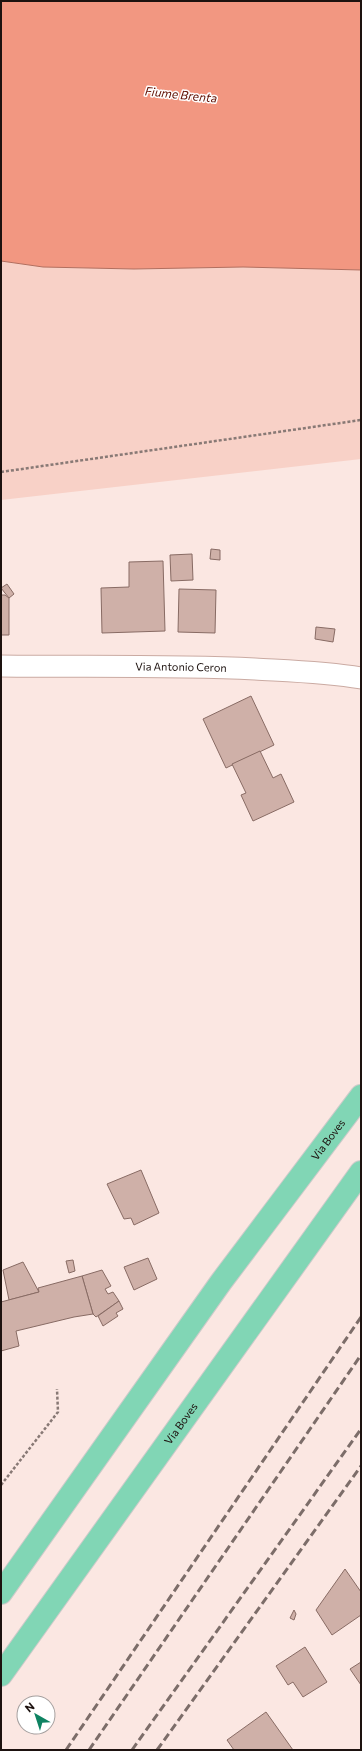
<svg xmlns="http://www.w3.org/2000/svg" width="362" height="1751" font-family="Commissioner,sans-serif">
	<rect width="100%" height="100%" fill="#fbe7e2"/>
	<path fill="#f8d1c7" d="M1 261 43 267 134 269 243 267 361 270V459L1 500Z"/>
	<path fill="#f29781" stroke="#b26f5f" d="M1 1H361V270L243 267 134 269 43 267 1 261Z"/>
	<g fill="#cfb0a8" stroke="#886b64">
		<path d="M211 549 220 550V560L210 559Z"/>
		<path d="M192 554 193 580 171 581 170 555Z"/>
		<path d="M163 561 165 631 102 633 101 588 129 587V562Z"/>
		<path d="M7 584 14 594 9 598 1 588Z"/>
		<path d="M179 589 216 590 215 633 178 632Z"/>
		<path d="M1 595H5L9 598V635H1Z"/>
		<path d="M316 627 335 629 333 642 315 639Z"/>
		<path d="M251 696 274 745 226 768 203 719Z"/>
		<path d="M260 751 273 778 281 774 294 802 253 821 241 795 246 793 232 764Z"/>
		<path d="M141 1170 159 1213 134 1225 131 1218 124 1219 107 1184Z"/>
		<path d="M148 1258 157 1279 134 1290 124 1267Z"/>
		<path d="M73 1260 75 1271 69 1273 66 1261Z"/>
		<path d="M23 1262 39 1292 9 1300 3 1270Z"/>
		<path d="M102 1270 111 1286 105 1289 108 1294 113 1292 119 1301 96 1317 93 1314 82 1276Z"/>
		<path d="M82 1276 93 1314 74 1317 16 1331 19 1346 1 1351V1302L39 1292 38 1288Z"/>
		<path d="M119 1301 123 1309 116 1313 118 1316 103 1326 98 1316Z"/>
		<path d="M345 1569 361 1592V1615L332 1635 316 1610Z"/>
		<path d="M294 1610 296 1614 294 1620 290 1618Z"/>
		<path d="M305 1647 327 1682 303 1697 293 1682 288 1685 276 1666Z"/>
		<path d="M361 1662V1685L350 1669Z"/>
		<path d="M266 1712 293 1750H234L227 1740Z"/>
	</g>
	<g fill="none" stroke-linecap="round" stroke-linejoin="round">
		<defs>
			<g id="street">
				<path id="s1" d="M1 666C86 667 171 665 255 669 290 671 327 672 361 678"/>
			</g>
			<g id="highway">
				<path id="s2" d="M1 1593 221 1282 361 1096"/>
				<path id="s3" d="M1 1675 361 1172"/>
			</g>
		</defs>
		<use href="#street" stroke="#caaaa2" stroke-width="23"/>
		<use href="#highway" stroke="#cdcbca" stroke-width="24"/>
		<g stroke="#887975" stroke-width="2.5" stroke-dasharray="3 2" stroke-linecap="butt">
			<path d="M1 472 361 420"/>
			<path d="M1 1485 58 1412 57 1389"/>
		</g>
		<use href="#street" stroke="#fff" stroke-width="21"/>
		<use href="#highway" stroke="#81d6b5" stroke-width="22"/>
		<g stroke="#7c6d69" stroke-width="3" stroke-dasharray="8 4" stroke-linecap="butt">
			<path d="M66 1750 361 1317"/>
			<path d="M89 1750 361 1355"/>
			<path d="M132 1750 361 1429"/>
			<path d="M157 1750 361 1466"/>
		</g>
	</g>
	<g text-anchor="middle" stroke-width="3" stroke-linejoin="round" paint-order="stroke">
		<g font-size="11" fill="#1d120f" stroke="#fff">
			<text dy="4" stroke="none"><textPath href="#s1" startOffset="180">Via Antonio Ceron</textPath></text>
			<text dy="4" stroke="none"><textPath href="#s2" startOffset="559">Via Boves</textPath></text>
			<text dy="4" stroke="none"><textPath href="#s3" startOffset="309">Via Boves</textPath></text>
		</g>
		<g font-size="12" font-style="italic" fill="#5f0e00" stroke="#fff">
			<text transform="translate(181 95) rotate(6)" y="4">Fiume Brenta</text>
		</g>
	</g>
	<rect width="362" height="1751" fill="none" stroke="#1d120f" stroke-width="4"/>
	<g transform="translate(36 1715) rotate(321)"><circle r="19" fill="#ffffff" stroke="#a5a09f"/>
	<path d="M0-3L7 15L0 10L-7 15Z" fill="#0e8362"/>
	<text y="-6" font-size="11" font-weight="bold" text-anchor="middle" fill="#1d120f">N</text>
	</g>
</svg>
